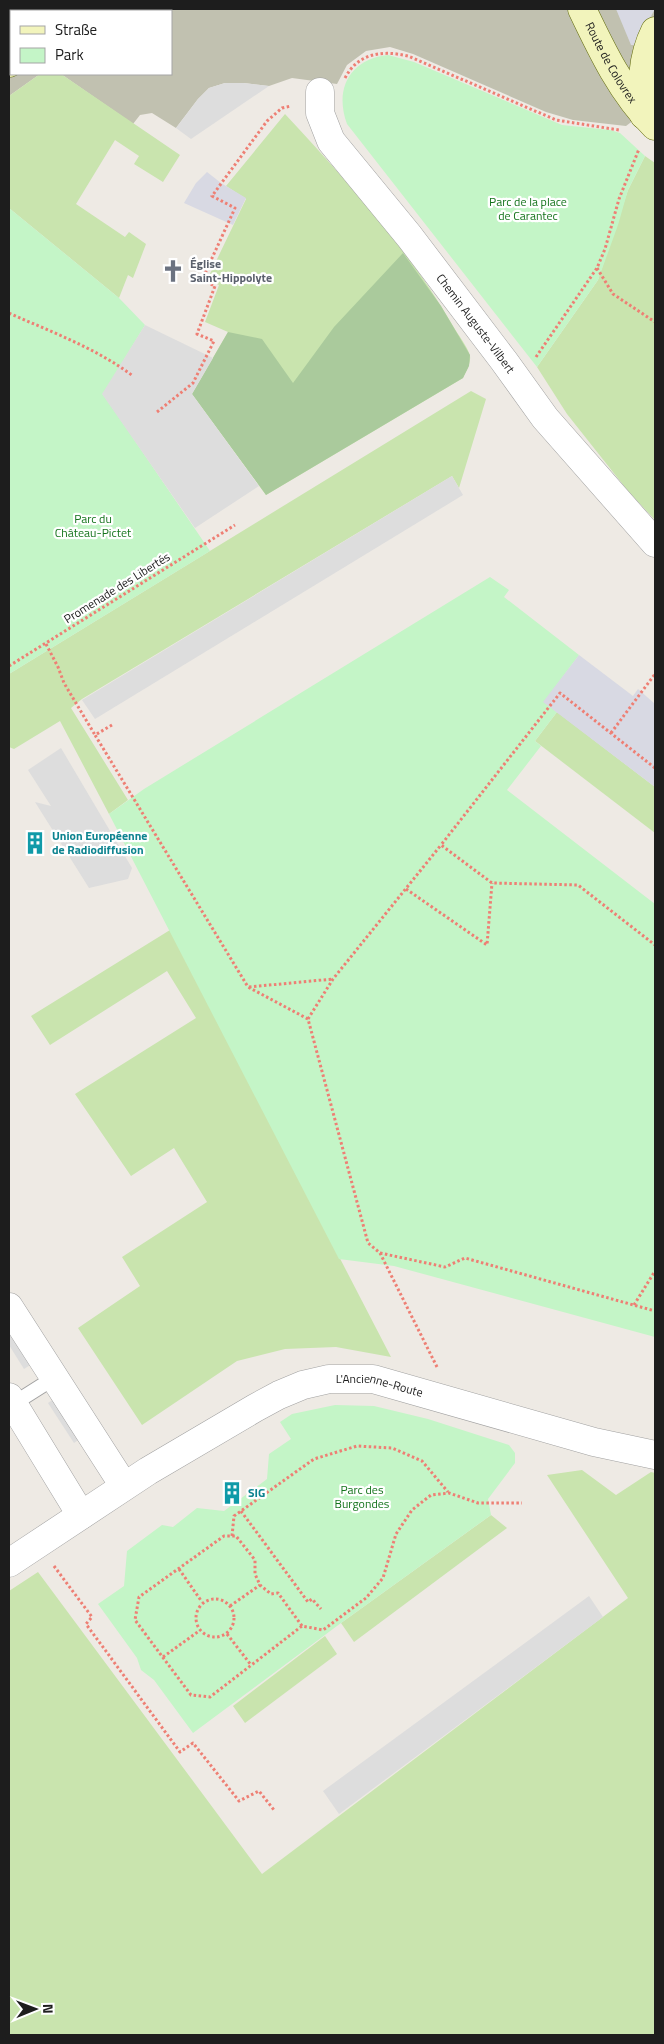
<svg xmlns="http://www.w3.org/2000/svg" width="664" height="2044" font-family="'Titillium Web',sans-serif">
	<rect width="100%" height="100%" fill="#eeeae4"/>
	<path fill="#c1c1b0" d="M9 9H655V104L626 126 573 120 546 112 413 54 390 47 366 51 347 65 337 84 292 78 269 86 244 83H225L209 88 198 99 176 128 152 113 140 115 133 124 61 74H171V11H11V74H40L9 96Z"/>
	<g fill="#c9e4ae">
		<path d="M40 74H61L180 155 163 182 134 164 139 156 115 140 76 204 125 237 129 232 146 244 133 278 128 275 119 298 9 208V96Z"/>
		<path d="M285 114C346 180 408 248 453 326 458 335 468 347 470 356 471 364 466 371 463 378L266 495 192 394 228 332 205 322 219 285 207 280 246 199 226 186Z"/>
		<path d="M645 156 655 163V520L628 491 567 414 537 367 598 280 628 190Z"/>
		<path d="M471 391 486 399 459 488 452 476 82 699 71 708 128 800 109 814 60 721 14 749 9 747V674Z"/>
		<path d="M557 712 655 787V833L535 741Z"/>
		<path d="M170 930 391 1357 336 1347 285 1349 237 1361 142 1425 78 1328 140 1286 122 1257 207 1202 174 1148 131 1176 75 1094 196 1018 167 971 50 1045 31 1016Z"/>
		<path d="M582 1470 616 1495 651 1472 655 1473V2035H9V1591L38 1572 262 1874 628 1598 547 1475Z"/>
		<path d="M491 1515 507 1528 354 1642 341 1623Z"/>
		<path d="M325 1636 337 1654 245 1723 233 1706Z"/>
	</g>
	<path fill="#aaca9c" d="M403 253 441 306 470 355 469 366 463 378 266 495 192 394 228 332 262 339 293 383 334 327Z"/>
	<g fill="#c4f5c7">
		<path d="M388 55 414 62 562 125 610 130 620 133 645 156 628 190 618 225 598 280 537 367 347 124C334 89 350 59 388 55Z"/>
		<path d="M9 208 119 298 145 325 103 394 210 551 9 674Z"/>
		<path d="M490 577 509 590 504 597 579 655 544 702 557 712 535 741 541 746 507 790 655 904V1337L394 1266 339 1259 109 814 144 789Z"/>
		<path d="M335 1405 374 1406 428 1419 509 1445 515 1453V1463L488 1499 491 1515 341 1623 193 1733 154 1680 141 1670 137 1658 98 1604 124 1586 127 1551 162 1525 173 1527 197 1508 224 1511 267 1479 269 1454 291 1439 280 1422 292 1414Z"/>
	</g>
	<g fill="#ddd">
		<path d="M225 83H244L269 86 191 139 176 128 198 99 209 88Z"/>
		<path d="M145 325 213 358 192 394 259 486 195 528 102 394Z"/>
		<path d="M452 476 463 495 95 719 82 700Z"/>
		<path d="M61 748 132 868 128 879 89 888 35 802 51 806 28 770Z"/>
		<path d="M9 1307 41 1358 24 1369 9 1345Z"/>
		<path d="M63 1393 89 1432 74 1443 48 1403Z"/>
		<path d="M589 1596 603 1617 339 1814 323 1791Z"/>
	</g>
	<g fill="#d8d9e3">
		<path d="M616 9H655L635 45H631Z"/>
		<path d="M207 172 221 183 246 198 233 225 184 203 196 183Z"/>
		<path d="M579 655 633 696 638 689 655 704V787L543 702Z"/>
	</g>
	<g fill="none" stroke-linecap="round" stroke-linejoin="round">
		<defs>
			<path id="lane" d="M13 1404 54 1378"/>
			<g id="street">
				<path id="s1" d="M320 92V113L331 141 409 236 504 361 545 418 655 543"/>
				<path d="M9 1307 124 1486"/>
				<path d="M9 1397 81 1515"/>
				<path id="s2" d="M9 1563 148 1471 255 1408 279 1395 303 1385 329 1379H373L594 1442 655 1455"/>
			</g>
			<g id="secondary">
				<path id="s3" d="M582 9C602 51 622 93 655 126"/>
				<path d="M110 11 117 9"/>
				<path d="M9 63 11 62"/>
				<path d="M644 115C642 85 641 59 655 31"/>
			</g>
		</defs>
		<use href="#lane" stroke="#a1a1a1" stroke-width="16"/>
		<use href="#street" stroke="#a1a1a1" stroke-width="29"/>
		<use href="#secondary" stroke="#626b0d" stroke-width="29"/>
		<g stroke="#ee7f74" stroke-width="3" stroke-dasharray="2.5 2.5" stroke-linecap="butt">
			<path d="M345 78C358 53 382 50 408 56L556 120 619 130"/>
			<path d="M597 268 613 294 655 322"/>
			<path d="M9 313C51 332 96 348 133 376"/>
			<path d="M536 357 597 268 605 249 619 199 639 149"/>
			<path d="M157 412 193 383 214 341 197 334 215 286 202 280 235 208 212 196 267 121 282 108 291 106"/>
			<path d="M46 644 58 667 64 683 95 735"/>
			<path d="M9 666 235 525"/>
			<path d="M112 725 95 735 248 987 308 1019 368 1243 380 1253 437 1367"/>
			<path d="M611 733 655 674"/>
			<path d="M655 768 560 693 441 845 492 883 578 885 655 945"/>
			<path d="M406 889 487 945 492 883"/>
			<path d="M249 987 333 979"/>
			<path d="M308 1019 333 979 441 845"/>
			<path d="M380 1253 445 1267 465 1258 655 1311"/>
			<path d="M634 1305 655 1271"/>
			<path d="M241 1511 308 1602 312 1599 321 1609"/>
			<path d="M232 1536 234 1516 314 1459 357 1446 392 1448 422 1461 448 1492"/>
			<path d="M54 1566 92 1617 86 1624 180 1752 193 1743 239 1801 259 1791 274 1810"/>
			<path d="M179 1569 202 1602"/>
			<circle cx="215" cy="1618" r="19"/>
			<path d="M230 1606 260 1585"/>
			<path d="M302 1626 278 1593 271 1594 260 1585 255 1574V1560L236 1536H224L139 1597 135 1620 191 1695 210 1697 302 1626 323 1630 366 1598 383 1578 396 1534 412 1510 431 1495 449 1493 478 1503H522"/>
			<path d="M227 1634 251 1665"/>
			<path d="M163 1657 199 1631"/>
		</g>
		<use href="#lane" stroke="#fff" stroke-width="14"/>
		<use href="#street" stroke="#fff" stroke-width="28"/>
		<use href="#secondary" stroke="#f2f4bc" stroke-width="28"/>
	</g>
	<defs>
		<symbol id="church-bare" viewBox="-9 -9 18 18"><path d="M-1.2-6h2.4v3.5h3.3v2.4h-3.3V6h-2.4V-.1h-3.3v-2.4h3.3Z" fill="#6b7280" stroke="#fff" stroke-width="2.5" paint-order="stroke"/></symbol>
		<symbol id="building-bare" viewBox="-9 -9 18 18"><path d="M-4-6H4V6H1V3H-1V6H-4ZM-2.5-4.3h1.7v1.8h-1.7ZM.8-4.3h1.7v1.8H.8ZM-2.5-1h1.7V.8h-1.7ZM.8-1h1.7V.8H.8Z" fill="#0f9aa8" stroke="#fff" stroke-width="2.5" paint-order="stroke"/></symbol>
	</defs>
	<g fill-rule="evenodd">
		<use href="#church-bare" x="157" y="255" width="32" height="32"/>
		<use href="#building-bare" x="19" y="827" width="32" height="32"/>
		<use href="#building-bare" x="216" y="1477" width="32" height="32"/>
	</g>
	<g text-anchor="middle" stroke-width="4.5" stroke-linejoin="round" paint-order="stroke">
		<g font-size="12" fill="#1d1d1d" stroke="#fff">
			<text dy="4" stroke="none"><textPath href="#s3" startOffset="61">Route de Colovrex</textPath></text>
			<text dy="4" stroke="none"><textPath href="#s1" startOffset="284">Chemin Auguste-Vilbert</textPath></text>
			<text transform="translate(117 588) rotate(-32)" y="4">Promenade des Libertés</text>
			<text dy="4" stroke="none"><textPath href="#s2" startOffset="422">L'Ancienne-Route</textPath></text>
		</g>
		<g font-size="12" fill="#14731b" stroke="#fff">
			<text x="528" y="206">Parc de la place<tspan x="528" dy="14">de Carantec</tspan></text>
			<text x="93" y="523">Parc du<tspan x="93" dy="14">Château-Pictet</tspan></text>
			<text x="362" y="1494">Parc des<tspan x="362" dy="14">Burgondes</tspan></text>
		</g>
		<g font-size="12" font-weight="bold" fill="#5b616d" stroke="#fff" text-anchor="start">
			<text x="190" y="268">Église<tspan x="190" dy="14">Saint-Hippolyte</tspan></text>
		</g>
		<g font-size="12" font-weight="bold" fill="#0d838f" stroke="#fff" text-anchor="start">
			<text x="52" y="840">Union Européenne<tspan x="52" dy="14">de Radiodiffusion</tspan></text>
			<text x="248" y="1497">SIG</text>
		</g>
	</g>
	<rect width="664" height="2044" fill="none" stroke="#1d1d1d" stroke-width="20"/>
	<rect x="10" y="10" width="162" height="65" fill="#ffffff" stroke="#a5a5a5"/>
	<rect x="20" y="26" width="25" height="8" fill="#f2f4bc" stroke="#a5a5a5"/>
	<text x="55" y="35" font-size="15" fill="#1d1d1d">Straße</text>
	<rect x="20" y="48" width="25" height="15" fill="#c4f5c7" stroke="#a5a5a5"/>
	<text x="55" y="60" font-size="15" fill="#1d1d1d">Park</text>
	<g transform="translate(35 2009) rotate(89)" stroke="#ffffff" stroke-width="4" paint-order="stroke">
	<path d="M0-4L9 19L0 12L-9 19Z" fill="#1d1d1d"/>
	<text y="-8" font-size="14" font-weight="bold" text-anchor="middle" fill="#1d1d1d">N</text>
	</g>
</svg>
